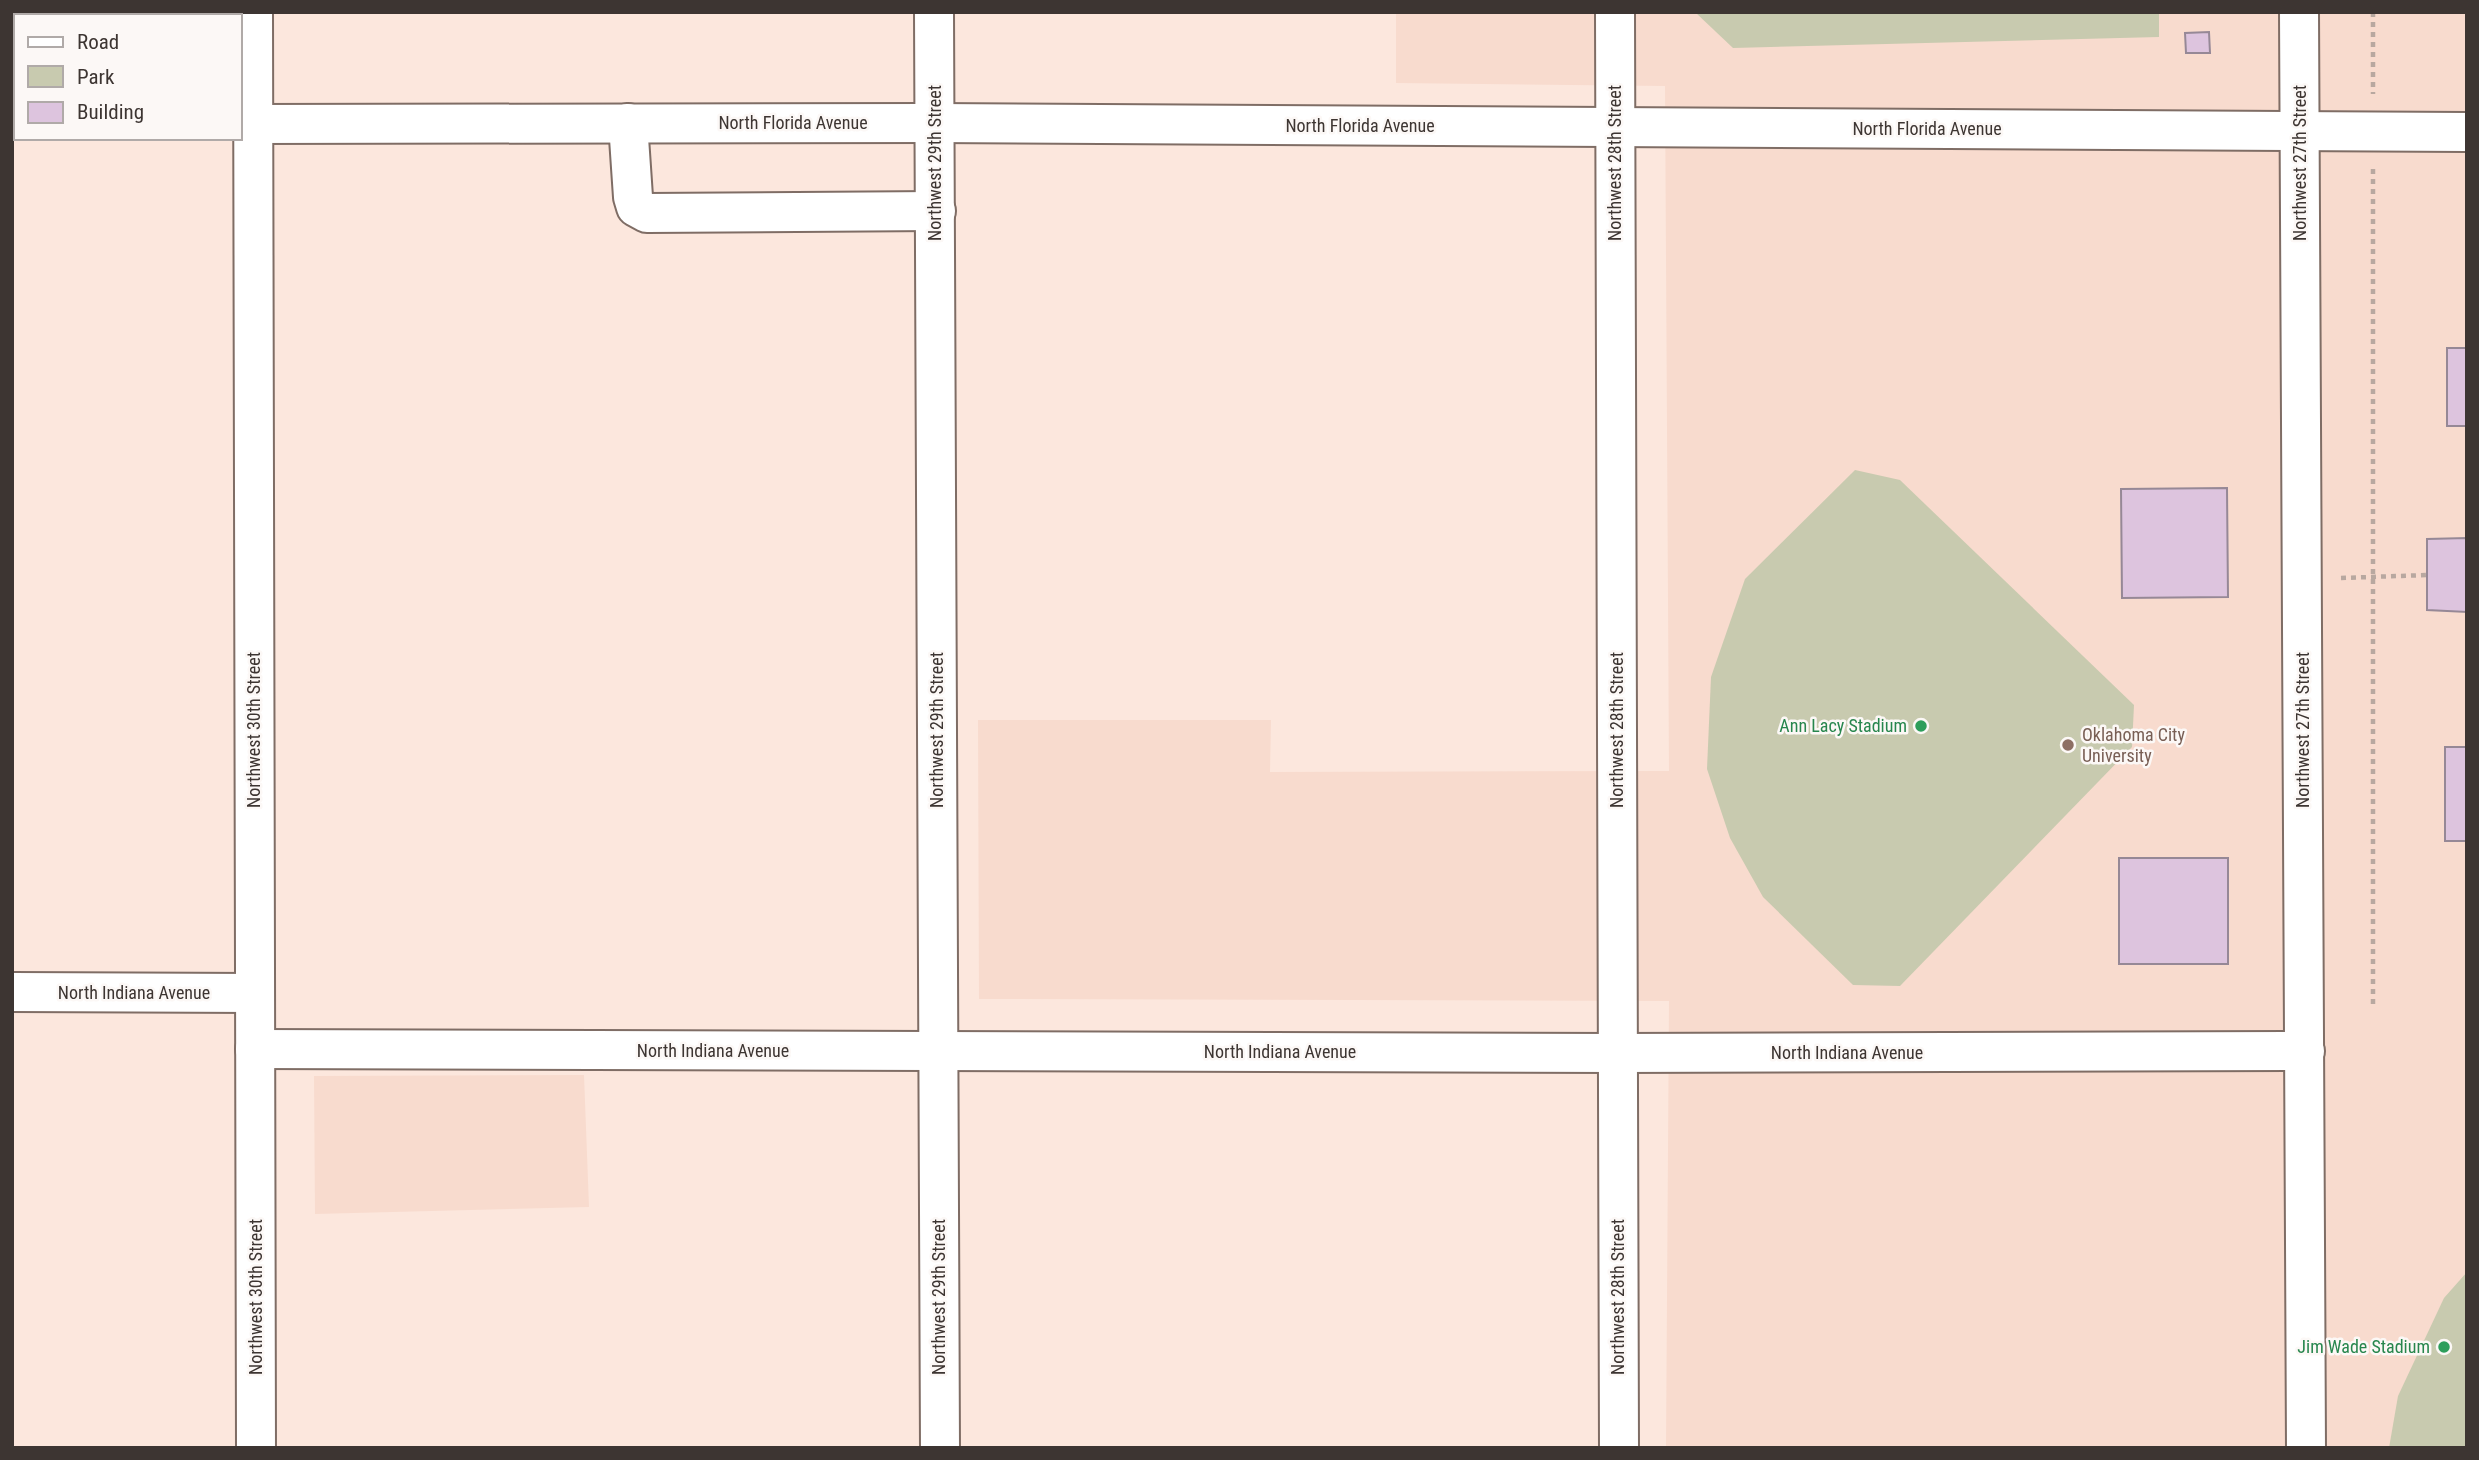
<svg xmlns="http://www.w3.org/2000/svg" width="2479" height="1460" font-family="'Roboto Condensed',sans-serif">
	<rect width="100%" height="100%" fill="#fce7dd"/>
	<g fill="#f8dbce">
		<path d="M1396 12H2467V1448H1666L1669 1001 979 999 978 720H1271L1270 772 1669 771 1665 86 1396 83Z"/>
		<path d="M584 1075 589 1207 315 1214 314 1076Z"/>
	</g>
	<g fill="#c8caaf">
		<path d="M2159 12V37L1733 48 1696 13Z"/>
		<path d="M1855 470 1900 480 2134 705 2132 747 1900 986 1853 985 1763 897 1730 838 1707 769 1711 677 1745 579Z"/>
		<path d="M2467 1272V1448H2389L2398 1396 2444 1298Z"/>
	</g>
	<g fill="#ddc4de" stroke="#968896" stroke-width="2">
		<path d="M2209 32 2210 53H2186L2185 33Z"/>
		<rect x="2447" y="348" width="20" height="78"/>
		<path d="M2227 488 2228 597 2122 598 2121 489Z"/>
		<path d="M2467 538V612L2427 610V539Z"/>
		<rect x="2445" y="747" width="22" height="94"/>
		<rect x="2119" y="858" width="109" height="106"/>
	</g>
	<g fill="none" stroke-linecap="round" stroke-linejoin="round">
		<defs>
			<g id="minor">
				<path d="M253 12 256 1448"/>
				<path d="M934 12 940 1448"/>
				<path d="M1615 12 1619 1448"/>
				<path d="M2299 12 2306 1448"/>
				<path d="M100 16 107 12"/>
				<path d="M12 18H16"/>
				<path d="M12 108H16"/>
				<path d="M628 123 633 197 636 207 647 213 936 211"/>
				<path d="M253 124 935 123 2467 132"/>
				<path d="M12 992 255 993"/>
				<path d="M255 1049 1618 1053 2305 1051"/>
			</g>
		</defs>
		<use href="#minor" stroke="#7f6d65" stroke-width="42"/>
		<g stroke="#b8a8a0" stroke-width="4.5" stroke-dasharray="5 5" stroke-linecap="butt">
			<path d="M2373 12V94"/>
			<path d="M2373 169V1008"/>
			<path d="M2341 578 2427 575"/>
		</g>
		<use href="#minor" stroke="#fff" stroke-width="38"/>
	</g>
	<g fill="#2e9e5b" stroke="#fcf8f6" stroke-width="2.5">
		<circle cx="1921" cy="726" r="7"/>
		<circle cx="2444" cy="1347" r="7"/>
	</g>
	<circle fill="#8d6e63" stroke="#fcf8f6" stroke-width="2.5" cx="2068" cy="745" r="7"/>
	<g text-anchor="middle" stroke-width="5" stroke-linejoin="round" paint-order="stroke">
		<g font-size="18" fill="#3d3532" stroke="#fcf8f6">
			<text x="793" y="129">North Florida Avenue</text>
			<text x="1360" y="132">North Florida Avenue</text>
			<text x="1927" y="135">North Florida Avenue</text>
			<text transform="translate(935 163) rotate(-90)" y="6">Northwest 29th Street</text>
			<text transform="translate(1615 163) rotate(-90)" y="6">Northwest 28th Street</text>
			<text transform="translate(2300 163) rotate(-90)" y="6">Northwest 27th Street</text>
			<text transform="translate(254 730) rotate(-90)" y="6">Northwest 30th Street</text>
			<text transform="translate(937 730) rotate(-90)" y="6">Northwest 29th Street</text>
			<text transform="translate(1617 730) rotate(-90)" y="6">Northwest 28th Street</text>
			<text transform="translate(2303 730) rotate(-90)" y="6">Northwest 27th Street</text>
			<text x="134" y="999">North Indiana Avenue</text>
			<text x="713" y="1057">North Indiana Avenue</text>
			<text x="1280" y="1058">North Indiana Avenue</text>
			<text x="1847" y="1059">North Indiana Avenue</text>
			<text transform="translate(256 1297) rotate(-90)" y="6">Northwest 30th Street</text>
			<text transform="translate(939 1297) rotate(-90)" y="6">Northwest 29th Street</text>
			<text transform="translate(1618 1297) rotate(-90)" y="6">Northwest 28th Street</text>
		</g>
		<g font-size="18" fill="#27864d" stroke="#fcf8f6" text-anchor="end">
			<text x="1907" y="732">Ann Lacy Stadium</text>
			<text x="2430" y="1353">Jim Wade Stadium</text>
		</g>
		<g font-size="18" fill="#785e54" stroke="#fcf8f6" text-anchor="start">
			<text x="2082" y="741">Oklahoma City<tspan x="2082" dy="21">University</tspan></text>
		</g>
	</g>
	<rect width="2479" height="1460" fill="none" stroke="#3d3532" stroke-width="28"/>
	<rect x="14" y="14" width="228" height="126" fill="#fcf8f6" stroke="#b0aaa8" stroke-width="2"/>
	<rect x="28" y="37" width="35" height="10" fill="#ffffff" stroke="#b0aaa8" stroke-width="2"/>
	<text x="77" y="49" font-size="21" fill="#3d3532">Road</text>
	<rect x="28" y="66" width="35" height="21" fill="#c8caaf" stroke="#b0aaa8" stroke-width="2"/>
	<text x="77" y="84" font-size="21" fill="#3d3532">Park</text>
	<rect x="28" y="102" width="35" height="21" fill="#ddc4de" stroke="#b0aaa8" stroke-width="2"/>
	<text x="77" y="119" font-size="21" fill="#3d3532">Building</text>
</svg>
